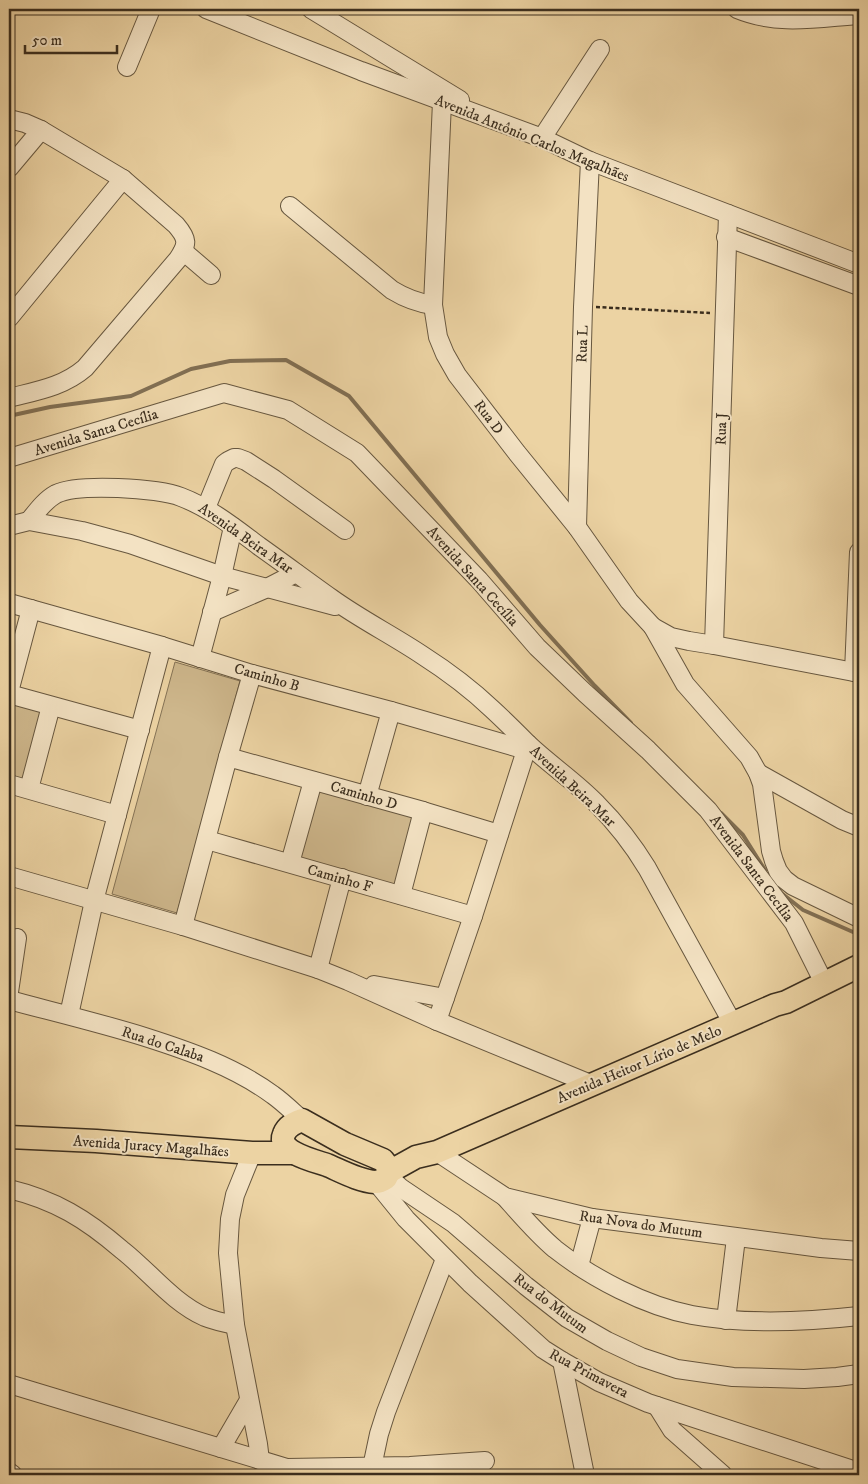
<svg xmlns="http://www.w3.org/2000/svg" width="868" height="1484" font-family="'IM FELL DW Pica',serif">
	<rect width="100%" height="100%" fill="#ecd3a3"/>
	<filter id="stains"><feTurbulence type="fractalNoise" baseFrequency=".004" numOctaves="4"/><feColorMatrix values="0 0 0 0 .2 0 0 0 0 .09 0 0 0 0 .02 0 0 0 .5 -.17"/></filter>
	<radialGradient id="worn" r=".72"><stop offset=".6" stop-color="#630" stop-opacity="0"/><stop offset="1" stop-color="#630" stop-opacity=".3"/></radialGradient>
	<g fill="#ceb78c" stroke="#847255">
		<path d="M175 662 240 681 177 913 112 894Z"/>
		<path d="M9 701 57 714 37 785 9 777Z"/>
		<path d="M318 788 416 815 396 885 298 858Z"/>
	</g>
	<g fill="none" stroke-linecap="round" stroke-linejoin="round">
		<g stroke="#816f53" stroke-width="4">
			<path d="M9 416 50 407 131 396 191 369 230 361 286 360 349 396 540 625 595 686 631 723"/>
			<path d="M721 813 743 835 765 870"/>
			<path d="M780 892 803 910 853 932"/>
		</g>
		<defs>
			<g id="minor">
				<path d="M206 9 361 71 542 138 590 161 859 264"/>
				<path d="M311 9 460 100"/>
				<path d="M737 9C778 26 816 18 859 15"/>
				<path d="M127 67 151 9"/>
				<path d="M442 102 433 305 438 337 445 354 457 375 517 453 577 527 629 601 653 627 671 637 689 641 714 645 859 673"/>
				<path d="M9 119 25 123 41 130 123 179 176 225C188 239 188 244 178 259L85 368C63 387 36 391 9 398"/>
				<path d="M542 138 600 49"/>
				<path d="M9 168 41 130"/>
				<path d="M290 206 392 290C405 298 418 303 433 305"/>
				<path d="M726 237 859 286"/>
				<path d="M183 251 211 275"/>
				<path d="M9 318 123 179"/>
				<path d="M9 458 224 393 288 410 357 453 479 580 537 647 585 693 648 750 708 810 794 923 824 983"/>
				<path d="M206 508 224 464 228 461 234 458H238L246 461 274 479 345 530"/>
				<path d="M29 521C37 511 45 500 56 494 78 483 158 488 181 497 210 508 235 528 259 546 283 563 307 581 331 598 360 619 392 635 422 655 447 671 471 689 492 709 504 720 516 732 528 744 550 765 576 782 597 804 616 823 633 845 647 868L733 1024"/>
				<path d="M9 526 29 521 82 531 130 544 222 576 335 606"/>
				<path d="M577 527 583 307 590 161"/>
				<path d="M9 603 162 646 252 674 391 711 526 750"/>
				<path d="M212 612 265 589 296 573"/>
				<path d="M653 627 685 684 749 757 758 773 762 784 771 851 774 861 778 871 784 879 793 886 859 918"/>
				<path d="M714 645 728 214"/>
				<path d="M200 658 222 576 233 527"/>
				<path d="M854 672 859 552"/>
				<path d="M9 692 31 609"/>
				<path d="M9 694 140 730"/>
				<path d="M228 757 423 811 499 834"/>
				<path d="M758 773 842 820 859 827"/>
				<path d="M9 784 117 815"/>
				<path d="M29 789 51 706"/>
				<path d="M367 796 391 711"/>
				<path d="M207 840 473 916"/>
				<path d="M290 863 313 781"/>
				<path d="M9 876 183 926 318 969 348 981 437 1021 593 1085"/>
				<path d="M401 895 423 811"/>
				<path d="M183 926 228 757 252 674"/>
				<path d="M318 969 342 878"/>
				<path d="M374 985 445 998"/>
				<path d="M9 992 17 938"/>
				<path d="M9 1000C54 1012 100 1023 145 1037 189 1051 235 1067 273 1095 283 1102 292 1111 302 1120"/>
				<path d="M69 1015 94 901 162 646"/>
				<path d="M437 1021 473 916 528 744"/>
				<path d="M437 1152 505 1197 592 1218 821 1248 859 1251"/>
				<path d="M252 1153 235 1195 230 1219 228 1253 235 1325 258 1444 260 1460"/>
				<path d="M388 1176 401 1188 453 1223 526 1286 567 1318 607 1341 641 1357 677 1369 733 1377 804 1379 837 1377 859 1374"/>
				<path d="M376 1182 406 1219 470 1283 543 1349 562 1361 599 1382 648 1403 859 1472"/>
				<path d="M9 1189C55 1200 86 1219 122 1250 150 1272 172 1302 205 1317 215 1321 225 1323 235 1325"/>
				<path d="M505 1197C521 1215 537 1234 555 1249 592 1278 645 1306 692 1315 746 1325 805 1322 859 1316"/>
				<path d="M579 1266 592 1218"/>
				<path d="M726 1320 736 1238"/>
				<path d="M562 1361 585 1475"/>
				<path d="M9 1384 287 1468 410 1466 485 1461"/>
				<path d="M657 1406 672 1430 723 1475"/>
				<path d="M221 1448 249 1400"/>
				<path d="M372 1467 379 1434 386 1412 445 1259"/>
				<path d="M9 1472 13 1475"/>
			</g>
			<g id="major">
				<path d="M302 1120 345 1144 383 1160 386 1164 389 1172 386 1178C383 1180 379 1182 375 1182 359 1181 341 1171 327 1165 315 1161 276 1152 284 1134 287 1126 294 1123 302 1120Z"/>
				<path d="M9 1137 96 1141 252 1153H293"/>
				<path d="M389 1172 416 1157 437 1152 775 1005 786 1002 859 966"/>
			</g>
		</defs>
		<use href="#minor" stroke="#67573f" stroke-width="20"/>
		<use href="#major" stroke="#3b2e1e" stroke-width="25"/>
		<path stroke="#3b2e1e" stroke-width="2.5" stroke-dasharray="4 2.5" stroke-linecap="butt" d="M596 307 710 313"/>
		<use href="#minor" stroke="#f3e2c3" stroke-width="18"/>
		<use href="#major" stroke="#ecd3a3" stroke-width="22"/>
	</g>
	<g text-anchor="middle" stroke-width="4" stroke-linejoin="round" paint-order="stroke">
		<g font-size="15" fill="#3b2e1e" stroke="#f3e2c3">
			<text transform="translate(532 138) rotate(22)" y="5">Avenida Antônio Carlos Magalhães</text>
			<text transform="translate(582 344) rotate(-88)" y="5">Rua L</text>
			<text transform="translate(489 417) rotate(53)" y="5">Rua D</text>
			<text transform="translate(721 429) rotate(-88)" y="5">Rua J</text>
			<text transform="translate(96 432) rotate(-17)" y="5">Avenida Santa Cecília</text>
			<text transform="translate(246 538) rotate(35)" y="5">Avenida Beira Mar</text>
			<text transform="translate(473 576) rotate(48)" y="5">Avenida Santa Cecília</text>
			<text transform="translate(267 677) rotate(16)" y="5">Caminho B</text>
			<text transform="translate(573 786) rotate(43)" y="5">Avenida Beira Mar</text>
			<text transform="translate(364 795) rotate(16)" y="5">Caminho D</text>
			<text transform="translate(752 868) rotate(53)" y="5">Avenida Santa Cecília</text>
			<text transform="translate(340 878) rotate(16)" y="5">Caminho F</text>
			<text transform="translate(163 1044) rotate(18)" y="5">Rua do Calaba</text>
			<text transform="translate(639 1064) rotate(-23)" y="5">Avenida Heitor Lírio de Melo</text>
			<text transform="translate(151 1146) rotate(4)" y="5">Avenida Juracy Magalhães</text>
			<text transform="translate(641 1224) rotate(8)" y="5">Rua Nova do Mutum</text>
			<text transform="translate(551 1303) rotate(37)" y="5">Rua do Mutum</text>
			<text transform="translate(589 1373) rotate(28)" y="5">Rua Primavera</text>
		</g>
	</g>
	<rect width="868" height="1484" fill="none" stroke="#ecd3a3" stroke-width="30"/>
	<rect x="10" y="10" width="848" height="1464" fill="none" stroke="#3b2e1e" stroke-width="2.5"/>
	<rect x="15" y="15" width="838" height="1454" fill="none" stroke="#3b2e1e"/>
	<path d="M25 45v8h92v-8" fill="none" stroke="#3b2e1e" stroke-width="2.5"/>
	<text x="32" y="45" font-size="15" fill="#3b2e1e" stroke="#f3e2c3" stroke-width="4" paint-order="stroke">50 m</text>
	<rect width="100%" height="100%" filter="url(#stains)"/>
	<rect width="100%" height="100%" fill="url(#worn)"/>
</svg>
